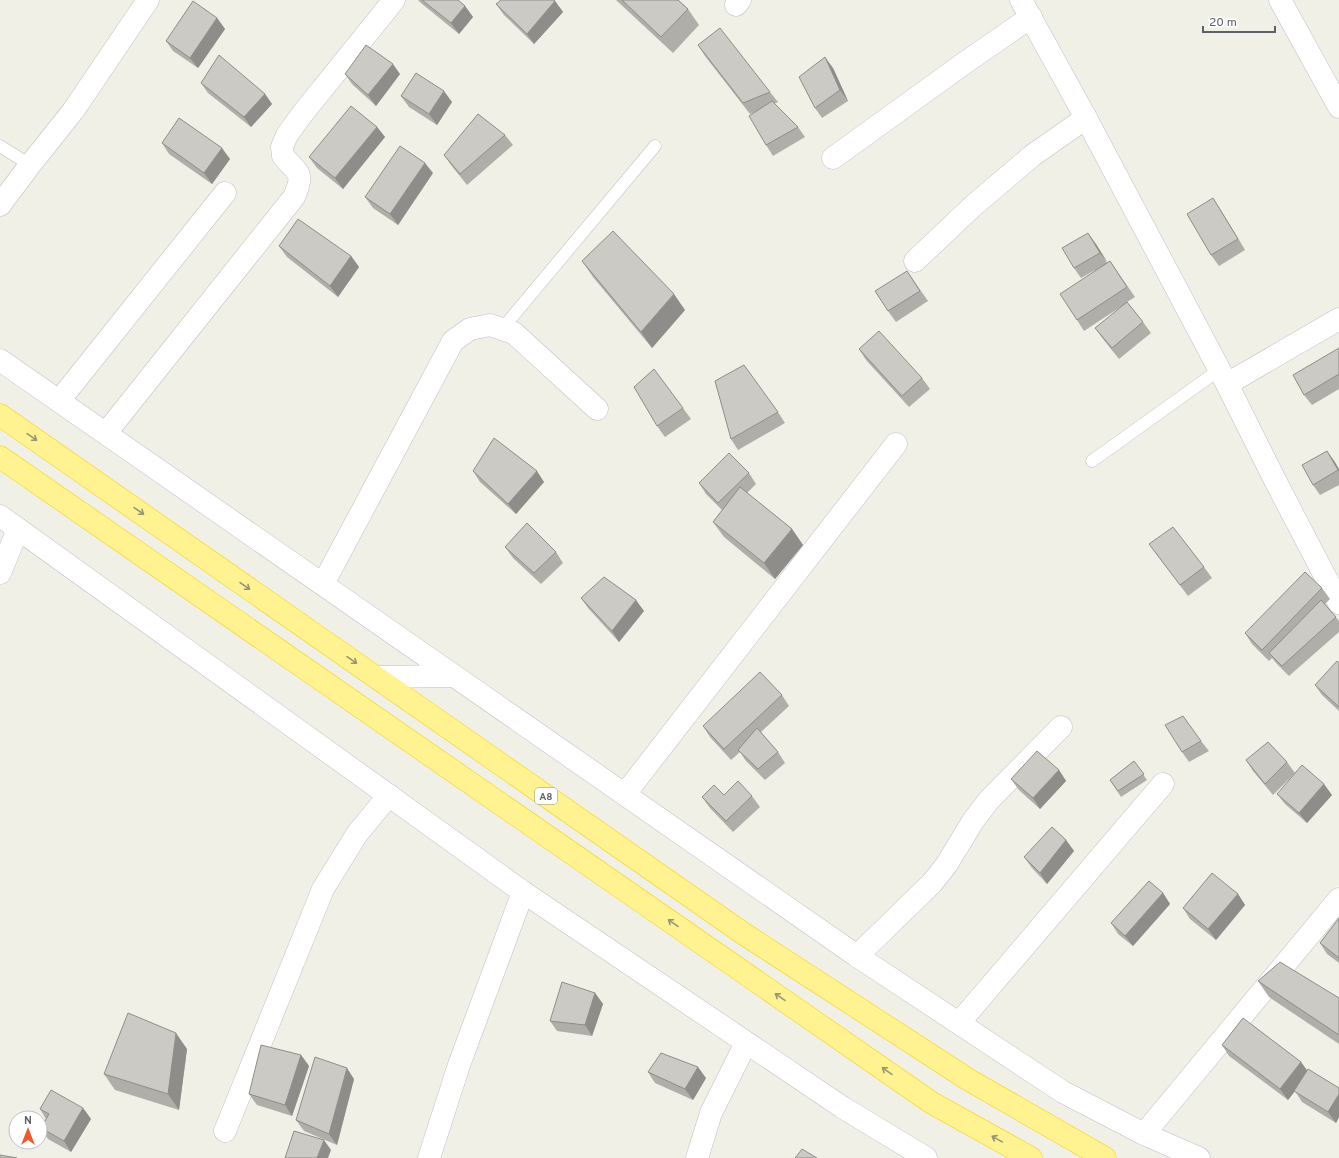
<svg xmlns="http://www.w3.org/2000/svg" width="1339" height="1158" font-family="Overpass,sans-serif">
	<rect width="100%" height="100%" fill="#f1f0e7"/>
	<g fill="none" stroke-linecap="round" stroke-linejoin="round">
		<defs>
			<g id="lane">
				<path d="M0 146 30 165"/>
				<path d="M502 329 655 146"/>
				<path d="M1092 461 1219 370"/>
			</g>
			<g id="street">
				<path d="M1021 0 1086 118 1227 384 1278 486 1339 603"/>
				<path d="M1280 0 1339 107"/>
				<path d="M736 5 740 0"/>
				<path d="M833 158 966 62 1031 17"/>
				<path d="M0 205 30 165 73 111 148 0"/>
				<path d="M915 261 973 206 1033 155 1086 118"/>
				<path d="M0 360 857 956 1063 1092 1144 1134 1199 1158"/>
				<path d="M1227 384 1339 319"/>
				<path d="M59 401 225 193"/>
				<path d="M106 433 294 197C305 172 298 174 283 156L282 147 287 135 303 113 394 0"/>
				<path d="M0 516 523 892 842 1107 926 1158"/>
				<path d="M0 573 18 529"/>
				<path d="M323 584 453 341 470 329 490 325 514 333 597 409"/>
				<path d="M376 677 453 676"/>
				<path d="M625 794 896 444"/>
				<path d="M857 956 932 883 947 864 973 821 989 800 1061 727"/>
				<path d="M959 1023 1163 784"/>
				<path d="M225 1131 323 889 357 834 389 795"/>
				<path d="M1144 1134 1339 899"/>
				<path d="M429 1158 459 1065 523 892"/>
				<path d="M697 1158 711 1113 746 1043"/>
			</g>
			<g id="highway">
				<path d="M0 415 744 934 969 1080 1105 1158"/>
				<path d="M0 457 932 1103 1031 1158"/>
			</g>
		</defs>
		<use href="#lane" stroke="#bebfc6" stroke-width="13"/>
		<use href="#street" stroke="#bebfc6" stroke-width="23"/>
		<use href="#highway" stroke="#f8cd00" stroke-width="23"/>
		<use href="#lane" stroke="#fff" stroke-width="12"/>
		<use href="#street" stroke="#fff" stroke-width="22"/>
		<use href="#highway" stroke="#fff290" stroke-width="22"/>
	</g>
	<g fill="#afaea9">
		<path d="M418 0H458L465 6 473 17 459 34 421 3Z"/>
		<path d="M616 0H678L688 9 699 25 673 53Z"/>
		<path d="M555 1 563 12 534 44 504 15 496 4Z"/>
		<path d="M217 18 225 29 198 68 173 51 166 41Z"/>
		<path d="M698 45 770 92 778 102 774 104 798 127 805 137 773 156 766 145 758 111 750 114 705 56Z"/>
		<path d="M833 68 848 101 822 118 815 108Z"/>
		<path d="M345 74H400L376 106 352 84Z"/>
		<path d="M201 83 265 94 272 104 251 127 208 93Z"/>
		<path d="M401 96 452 102 437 125 409 107Z"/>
		<path d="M377 127 385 137 343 189 317 168 309 157Z"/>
		<path d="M505 135 513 145 467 185 451 165 444 155Z"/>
		<path d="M162 143 230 159 212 184 169 154Z"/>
		<path d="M433 173 398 225 373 208 365 197Z"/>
		<path d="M1220 209 1245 250 1219 266 1211 255Z"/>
		<path d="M1096 244 1107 263 1110 261 1135 297 1127 302 1143 322 1151 333 1119 359 1103 339 1095 328 1125 304 1084 331 1077 320 1095 270 1081 278 1074 268Z"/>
		<path d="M279 246 351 256 359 267 338 297 287 257Z"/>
		<path d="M582 261 685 310 652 348 593 277Z"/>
		<path d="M907 271 928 301 896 322 888 311Z"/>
		<path d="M1339 348V389L1312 405 1304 395Z"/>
		<path d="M859 349 922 378 930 389 909 407 866 360Z"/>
		<path d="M683 408 691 419 665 437 657 426Z"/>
		<path d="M778 412 785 423 738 450 731 439Z"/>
		<path d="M1327 451 1339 469V485L1320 495 1313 485Z"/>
		<path d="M473 471 544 482 516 514 480 482Z"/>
		<path d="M749 473 756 484 747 493 792 529 803 545 775 579 724 537 713 522 722 510 706 494 699 483Z"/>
		<path d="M1149 544 1204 567 1212 578 1188 596Z"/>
		<path d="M505 547 556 552 563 563 541 584 513 558Z"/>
		<path d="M1322 588 1330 599 1325 604 1339 621V632L1289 676 1277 664 1272 658 1269 661 1252 644 1245 633Z"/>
		<path d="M581 598 644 611 619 642 588 608Z"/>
		<path d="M1339 663V711L1322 695 1315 685Z"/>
		<path d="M782 695 789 706 761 732 778 752 785 763 765 780 746 761 740 752 731 760 710 737 703 726Z"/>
		<path d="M1201 741 1209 751 1189 762 1182 752Z"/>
		<path d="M1246 760 1287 762 1295 773 1273 795 1253 771Z"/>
		<path d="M1134 761 1147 780 1121 797 1110 780Z"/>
		<path d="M1059 770 1066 781 1040 809 1019 790 1011 779Z"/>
		<path d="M1277 794 1332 795 1307 823 1285 804Z"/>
		<path d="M724 795 752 796 760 807 733 832 710 808 702 797Z"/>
		<path d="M1066 840 1074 851 1047 884 1032 868 1024 857Z"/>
		<path d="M1163 893 1170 904 1133 946 1118 934 1111 923Z"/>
		<path d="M1238 894 1245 905 1216 940 1190 919 1183 908Z"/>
		<path d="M1339 919V963L1327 954 1320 943Z"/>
		<path d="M1258 981 1339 998V1044L1269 997Z"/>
		<path d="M595 993 603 1004 592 1036 557 1031 550 1021Z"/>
		<path d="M1222 1045 1301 1062 1307 1071 1339 1088V1117L1336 1123 1302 1102 1295 1091 1288 1100 1229 1056Z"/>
		<path d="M187 1049 179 1110 115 1090 104 1074Z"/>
		<path d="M301 1055 309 1066 292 1116 257 1105 249 1094Z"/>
		<path d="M648 1072 706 1078 693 1100 655 1083Z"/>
		<path d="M354 1079 337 1145 304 1131 296 1120Z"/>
		<path d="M83 1108 91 1119 71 1152 48 1139 41 1128 46 1119 40 1109Z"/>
	</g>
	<g fill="#8f8d89">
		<path d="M555 1 563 12 534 44 527 34Z"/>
		<path d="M465 6 473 17 459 34 451 23Z"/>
		<path d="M217 18 225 29 198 68 190 58Z"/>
		<path d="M825 57 833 68 848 101 840 90Z"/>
		<path d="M393 64 400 74 376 106 368 95Z"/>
		<path d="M444 91 452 102 437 125 429 114Z"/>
		<path d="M265 94 272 104 251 127 244 117Z"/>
		<path d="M377 127 385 137 343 189 335 178Z"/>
		<path d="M222 148 230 159 212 184 204 173Z"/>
		<path d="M425 163 433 173 398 225 390 214Z"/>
		<path d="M1213 198 1220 209 1245 250 1238 239Z"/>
		<path d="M1088 233 1096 244 1108 263 1100 253Z"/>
		<path d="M351 256 359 267 338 297 330 286Z"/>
		<path d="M674 294 685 310 652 348 641 332Z"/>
		<path d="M1327 451 1335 462 1339 469V471Z"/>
		<path d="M537 471 544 482 516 514 508 504Z"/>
		<path d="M792 529 803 545 775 579 764 563Z"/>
		<path d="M636 600 644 611 619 642 612 631Z"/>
		<path d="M1059 770 1066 781 1040 809 1033 798Z"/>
		<path d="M1324 784 1332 795 1307 823 1299 813Z"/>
		<path d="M1066 840 1074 851 1047 884 1040 873Z"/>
		<path d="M1163 893 1170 904 1133 946 1125 936Z"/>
		<path d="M1238 894 1245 905 1216 940 1208 929Z"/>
		<path d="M595 993 603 1004 592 1036 585 1025Z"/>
		<path d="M176 1033 187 1049 179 1110 168 1094Z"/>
		<path d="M301 1055 309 1066 292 1116 285 1105Z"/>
		<path d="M1301 1062 1309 1073 1288 1100 1280 1089Z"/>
		<path d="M698 1067 706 1078 693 1100 685 1089Z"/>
		<path d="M347 1068 354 1079 337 1145 329 1134Z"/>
		<path d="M1339 1094V1117L1336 1123 1328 1112Z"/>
		<path d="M83 1108 91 1119 71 1152 64 1141Z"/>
		<path d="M324 1140 331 1150 328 1158H317Z"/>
	</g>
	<g fill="#cccac4" stroke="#8f8d89">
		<path d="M422 0H458L465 6 451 23Z"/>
		<path d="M501 0H554L555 1 527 34 496 4Z"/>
		<path d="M622 0H678L688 9 661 37Z"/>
		<path d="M193 1 217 18 190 58 166 41Z"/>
		<path d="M720 28 770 92 743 103 698 45Z"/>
		<path d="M366 45 393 64 368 95 345 74Z"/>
		<path d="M219 55 265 94 244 117 201 83Z"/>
		<path d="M825 57 840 90 815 108 799 77Z"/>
		<path d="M416 73 444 91 429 114 401 96Z"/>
		<path d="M772 101 798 127 766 145 749 116Z"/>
		<path d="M351 106 377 127 335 178 309 157Z"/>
		<path d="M478 114 505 135 460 174 444 155Z"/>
		<path d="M179 118 222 148 204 173 162 143Z"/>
		<path d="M400 146 425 163 390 214 365 197Z"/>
		<path d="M1213 198 1238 239 1211 255 1187 214Z"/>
		<path d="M298 219 351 256 330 286 279 246Z"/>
		<path d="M613 231 674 294 641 332 582 261Z"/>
		<path d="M1088 233 1100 253 1074 268 1062 248Z"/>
		<path d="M1110 261 1127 287 1077 320 1060 294Z"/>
		<path d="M907 271 920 291 888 311 875 291Z"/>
		<path d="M1127 302 1143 322 1112 348 1095 328Z"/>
		<path d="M879 331 922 378 902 396 859 349Z"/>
		<path d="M1339 348V374L1304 395 1293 375Z"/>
		<path d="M744 365 778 412 731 439 715 381Z"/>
		<path d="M654 369 683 408 657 426 634 387Z"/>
		<path d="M494 438 537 471 508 504 473 471Z"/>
		<path d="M1327 451 1338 470 1313 485 1302 465Z"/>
		<path d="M729 453 749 473 718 503 699 483Z"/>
		<path d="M740 487 792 529 764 563 713 522Z"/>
		<path d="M527 523 556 552 534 573 505 547Z"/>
		<path d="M1173 527 1204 567 1180 585 1149 544Z"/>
		<path d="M1305 572 1322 588 1262 650 1245 633Z"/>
		<path d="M604 577 636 600 612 631 581 598Z"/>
		<path d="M1321 600 1336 617 1282 666 1269 653Z"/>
		<path d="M1337 661 1339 663V707L1315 685Z"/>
		<path d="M760 672 782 695 724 749 703 726Z"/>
		<path d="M1183 716 1201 741 1182 752 1165 725Z"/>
		<path d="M757 728 778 752 758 769 738 750Z"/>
		<path d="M1268 742 1287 762 1265 784 1246 760Z"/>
		<path d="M1037 751 1059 770 1033 798 1011 779Z"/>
		<path d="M1134 761 1144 774 1118 791 1110 780Z"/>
		<path d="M1302 765 1324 784 1299 813 1277 794Z"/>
		<path d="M738 781 752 796 726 821 702 797 714 785 724 795Z"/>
		<path d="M1052 827 1066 840 1040 873 1024 857Z"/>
		<path d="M1212 873 1238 894 1208 929 1183 908Z"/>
		<path d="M1149 881 1163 893 1125 936 1111 923Z"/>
		<path d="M1339 918V958L1320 943Z"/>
		<path d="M1280 962 1339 998V1035L1258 981Z"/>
		<path d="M562 982 595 993 585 1025 550 1021Z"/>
		<path d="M128 1013 176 1033 168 1094 104 1074Z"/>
		<path d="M1243 1018 1301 1062 1280 1089 1222 1045Z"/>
		<path d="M261 1045 301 1055 285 1105 249 1094Z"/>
		<path d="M661 1053 698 1067 685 1089 648 1072Z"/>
		<path d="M315 1057 347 1068 329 1134 296 1120Z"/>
		<path d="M1308 1069 1339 1088V1094L1328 1112 1294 1091Z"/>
		<path d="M51 1090 83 1108 64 1141 41 1128 49 1114 40 1109Z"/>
		<path d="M294 1131 324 1140 317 1158H285Z"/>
		<path d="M802 1149 817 1158H795Z"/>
		<path d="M0 1155 17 1158H0Z"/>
	</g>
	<defs><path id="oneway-shaft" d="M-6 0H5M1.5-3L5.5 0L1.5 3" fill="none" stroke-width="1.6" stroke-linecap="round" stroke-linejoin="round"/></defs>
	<g stroke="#969476">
		<use href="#oneway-shaft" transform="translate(32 437) rotate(35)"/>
		<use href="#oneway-shaft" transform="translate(139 511) rotate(35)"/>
		<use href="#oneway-shaft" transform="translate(245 586) rotate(35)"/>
		<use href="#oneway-shaft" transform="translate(352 660) rotate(35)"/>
		<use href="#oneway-shaft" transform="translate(673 923) rotate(-145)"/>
		<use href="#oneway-shaft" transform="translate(780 997) rotate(-145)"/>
		<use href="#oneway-shaft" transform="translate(887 1071) rotate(-145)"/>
		<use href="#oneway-shaft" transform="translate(997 1139) rotate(-151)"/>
	</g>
	<g text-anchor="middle" stroke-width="3" stroke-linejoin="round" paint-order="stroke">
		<rect fill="#fff" stroke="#8e9095" stroke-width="1" x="535" y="788" width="22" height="16" rx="3"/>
		<g font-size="10" font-weight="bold" fill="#5e6168">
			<text x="546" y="800">A8</text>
		</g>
	</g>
	<g transform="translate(28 1130)"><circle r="19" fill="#ffffff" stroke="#bfc0c3"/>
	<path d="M0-3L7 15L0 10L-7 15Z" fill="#f0582e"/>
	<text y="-6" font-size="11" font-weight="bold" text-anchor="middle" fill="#5e6168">N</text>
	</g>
	<path d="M1203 26v6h72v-6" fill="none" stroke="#5e6168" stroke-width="2"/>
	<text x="1209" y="26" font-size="12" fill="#5e6168" stroke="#ffffff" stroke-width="3" paint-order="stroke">20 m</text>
</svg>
